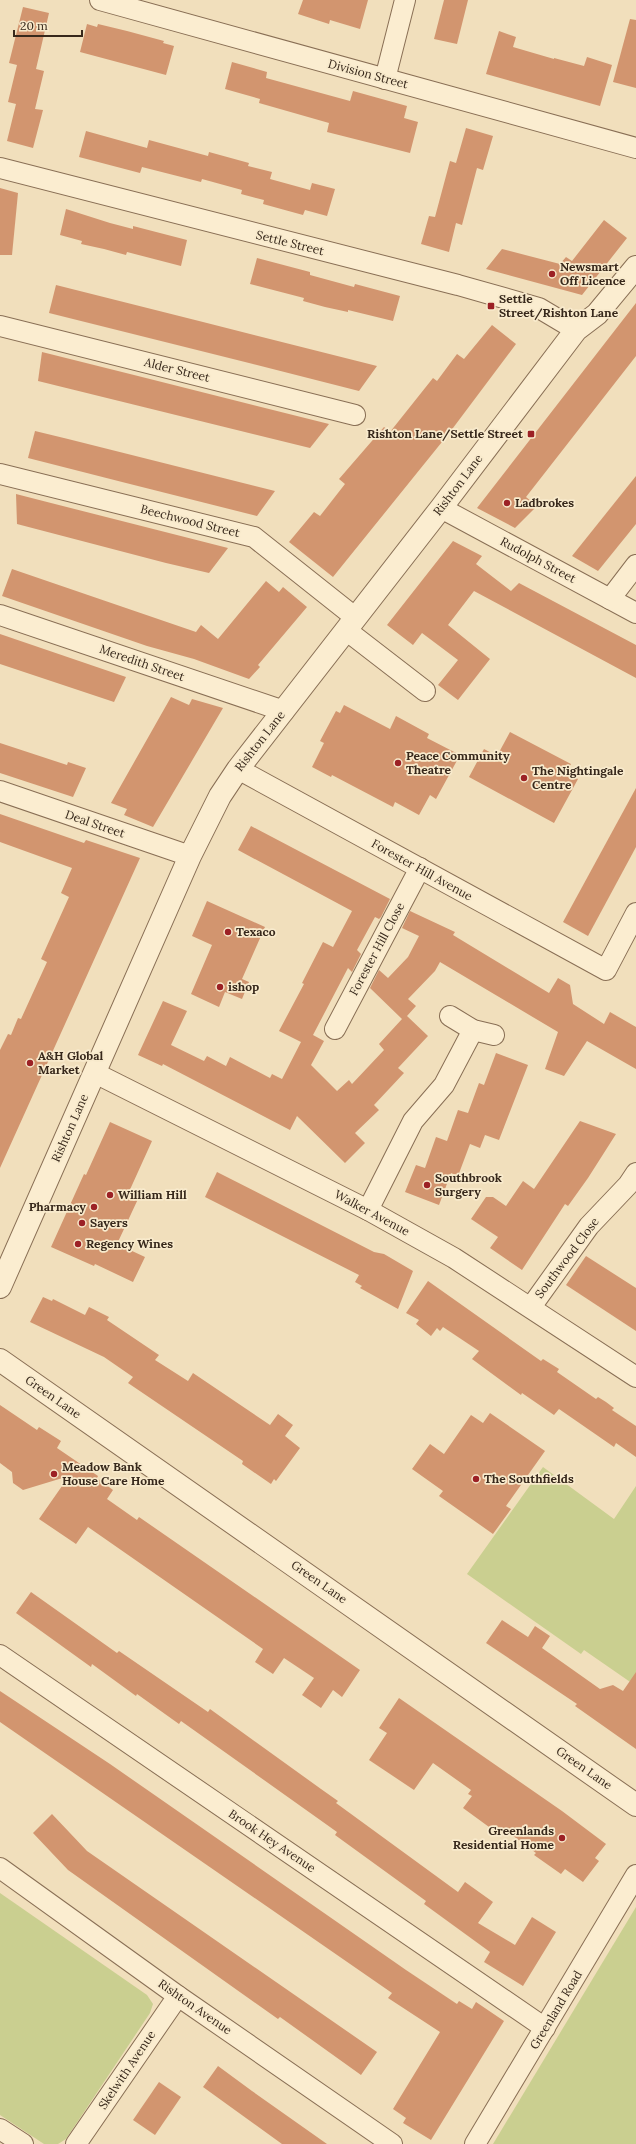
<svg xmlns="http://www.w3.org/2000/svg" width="636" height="2144" font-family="Lora,serif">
	<rect width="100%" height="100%" fill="#f1dfbc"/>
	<g fill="#cacf90">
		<path d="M543 1467 614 1519 636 1486V1686L584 1650 581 1654 467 1574Z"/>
		<path d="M0 1893 147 1995 153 2004 150 2013 66 2139 58 2144H44L0 2115Z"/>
		<path d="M636 1907V2144H493Z"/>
	</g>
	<g fill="#d2956f">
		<path d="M303 0H368L360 29 330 20 329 24 298 14Z"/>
		<path d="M444 0H468L457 44 434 39Z"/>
		<path d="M23 7 49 13 36 69 44 71 35 109 43 110 33 148 7 141 16 104 8 102 17 65 9 63Z"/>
		<path d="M630 19 636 20V88L613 82Z"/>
		<path d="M87 24 97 27 98 24 127 31 164 41 163 43 174 46 166 75 80 52Z"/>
		<path d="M499 31 516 37 513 47 554 59V58L584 66 587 57 612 65 600 106 486 74Z"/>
		<path d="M232 62 267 72 266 78 350 101 353 91 407 106 404 118 418 122 410 153 327 132 329 123 259 103 260 99 225 89Z"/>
		<path d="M466 128 493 136 483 170 477 168 462 225 456 223 449 252 421 244 429 216 435 217 450 161 456 163Z"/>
		<path d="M86 131 147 148 149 140 208 156 209 152 249 163 248 166 272 172 270 179 310 190 312 183 335 189 327 216 305 210 303 215 263 204 264 200 241 194 242 190 202 179 201 182 142 167 140 173 79 157Z"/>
		<path d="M0 188 18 193 12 255H0Z"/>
		<path d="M66 209 110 223 133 229V226L187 240 181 266 127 252 126 255 104 249 81 244 82 241 60 235Z"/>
		<path d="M604 220 627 238 582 295 486 269 502 249 560 264 566 257 572 261Z"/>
		<path d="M257 258 310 272V275L354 287 355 284 400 296 393 321 348 310V312L325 307 303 301 304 298 250 284Z"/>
		<path d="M56 285 203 322 377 366 359 391 245 362 49 313Z"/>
		<path d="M636 303V356L526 497 537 506 515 528 477 508Z"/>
		<path d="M492 325 516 344 450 432 333 577 289 542 314 512 320 516 345 484 339 479 384 427 390 432 433 378 437 381 457 354 464 359Z"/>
		<path d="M42 352 138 376 329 424 310 448 38 381Z"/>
		<path d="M35 431 68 439 275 491 257 516 126 483 28 458Z"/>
		<path d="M636 476V524L598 571 572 556Z"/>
		<path d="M16 494 51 503 228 548 209 573 166 563 17 524Z"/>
		<path d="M453 541 482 556 476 564 511 591 519 583 636 645V678L474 591 448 625 490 659 458 700 438 685 458 660 422 633 413 645 387 625Z"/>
		<path d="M12 569 196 632 201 625 218 639 266 581 279 592 283 587 307 607 258 665 260 667 249 679 194 659 147 646 2 596Z"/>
		<path d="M0 634 126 677 114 702 0 664Z"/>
		<path d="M171 697 189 705 192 699 223 708 153 827 124 815 127 809 111 803Z"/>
		<path d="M344 705 390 729 396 716 429 734 427 738 460 755 436 799 430 795 419 815 395 802 393 807 332 775 331 777 312 767 324 743 320 741 336 711 340 713Z"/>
		<path d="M510 732 571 764 566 772 578 779 554 823 469 777 484 749 497 756Z"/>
		<path d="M0 743 67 765 68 762 86 768 73 797 0 773Z"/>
		<path d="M636 788V847L588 936 563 922Z"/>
		<path d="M0 814 84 843 86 840 140 858 0 1168V1050L8 1034 11 1035 18 1018 21 1019 47 962 41 959 69 897 61 893 72 868 0 842Z"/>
		<path d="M251 826 390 899 381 917 379 919 375 917 357 950 361 954 352 972 348 968 313 1035 324 1041 311 1065 337 1091 349 1080 352 1084 384 1050 379 1044 402 1019 370 988 379 970 388 978 408 957 419 936 402 928 410 911 455 932 453 935 549 993 558 978 570 985 573 1004 604 1024 610 1012 636 1027V1069L587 1041 564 1076 545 1069 558 1032 440 962 435 971 408 999 416 1006 407 1016 428 1036 398 1068 404 1073 374 1105 379 1110 355 1133 365 1143 345 1163 297 1116 290 1130 163 1064 162 1066 138 1055 163 1001 187 1011 171 1045 204 1061 207 1056 226 1066 230 1057 270 1078 272 1074 282 1079 301 1042 279 1031 304 984 302 983 323 942 333 947 352 911 238 850Z"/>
		<path d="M207 901 265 927 242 979 249 982 242 999 225 992 219 1007 191 994 212 945 192 936Z"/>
		<path d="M496 1053 528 1065 499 1140 485 1135 480 1148 470 1144 458 1176 451 1173 439 1205 405 1192 416 1165 425 1168 436 1137 447 1141 458 1110 468 1113 479 1083 484 1085Z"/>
		<path d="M580 1121 616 1134 588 1178 568 1206 565 1204 522 1270 490 1248 498 1237 471 1219 486 1197H493L506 1206 523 1181 534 1189Z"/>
		<path d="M110 1122 152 1141 128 1194 138 1199 117 1244 145 1257 133 1282 95 1264 94 1266 51 1247 84 1174 86 1175Z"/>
		<path d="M217 1172 374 1252 384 1254 413 1271 398 1309 360 1288 362 1286 355 1282 359 1275 205 1197Z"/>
		<path d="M586 1256 636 1288V1331L566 1285Z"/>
		<path d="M428 1281 541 1361 543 1359 559 1369 557 1372 596 1399 598 1397 606 1402 614 1408 612 1410 636 1426V1457L616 1443 614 1447 559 1409 554 1415 522 1393 521 1395 472 1359 479 1351 443 1327 440 1331 437 1328 431 1336 416 1324 419 1320 406 1313Z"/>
		<path d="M43 1297 52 1301 53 1299 85 1315 89 1307 109 1317 107 1320 159 1355 155 1360 188 1381 193 1373 270 1425 278 1414 293 1425 285 1436 300 1448 276 1481 274 1479 271 1484 242 1464 243 1461 128 1383 133 1377 104 1357 30 1322Z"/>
		<path d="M0 1405 37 1430 39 1427 61 1441 57 1448 98 1476 97 1478 113 1490 107 1499 137 1520 139 1517 360 1670 342 1697 333 1690 321 1708 302 1695 314 1678 284 1658 273 1674 255 1662 263 1649 88 1527 76 1544 39 1519 69 1476 23 1490 13 1483 12 1472 0 1463Z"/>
		<path d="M490 1413 545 1451 506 1506 511 1509 493 1534 439 1496 443 1491 412 1469 430 1444 444 1454 471 1415 483 1423Z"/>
		<path d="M31 1592 117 1653 119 1651 208 1712 210 1709 321 1789 338 1801 336 1803 458 1892 465 1882 493 1902 478 1923 515 1945 532 1917 556 1932 523 1986 484 1962 490 1952 424 1904 426 1901 335 1835 337 1832 181 1721 179 1724 137 1694 136 1696 92 1664 91 1667 16 1613Z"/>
		<path d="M502 1620 528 1637 535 1626 550 1636 542 1648 600 1689 613 1685 623 1691 636 1672V1749L575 1706 577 1704 486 1643Z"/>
		<path d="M0 1691 110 1764 406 1970 457 2004 459 2001 472 2009 476 2002 504 2021 431 2140 403 2123 406 2118 393 2109 440 2032 388 1998 392 1993 0 1722Z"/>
		<path d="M399 1698 562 1811 606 1844 595 1858 599 1861 583 1882 565 1869 561 1874 534 1855 536 1853 504 1829 500 1835 463 1808 472 1796 468 1794 471 1790 433 1763 414 1790 369 1760 387 1733 379 1728Z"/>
		<path d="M52 1814 87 1851 377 2052 361 2075 280 2017 278 2019 68 1870 33 1833Z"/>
		<path d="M218 2066 252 2091 327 2144H282L203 2087Z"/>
		<path d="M159 2082 181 2097 155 2135 133 2120Z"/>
	</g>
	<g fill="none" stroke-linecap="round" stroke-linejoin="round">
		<defs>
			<g id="minor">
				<path d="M100 0 636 148"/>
				<path d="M385 79 405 0"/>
				<path d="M0 168 458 285 539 308 576 330"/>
				<path d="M0 326 355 415"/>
				<path d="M0 474 254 537 356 618"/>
				<path d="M441 508 636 613"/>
				<path d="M610 599 636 565"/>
				<path d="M0 615 284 711"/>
				<path d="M346 630 425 691"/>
				<path d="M238 769 606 970 636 913"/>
				<path d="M0 791 190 856"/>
				<path d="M450 1016 473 1030 494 1035"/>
				<path d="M335 1029 420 868"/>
				<path d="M95 1073 368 1210 454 1258 636 1377"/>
				<path d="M368 1210 413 1121 444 1085 473 1030"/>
				<path d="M531 1307 589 1226 628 1185 636 1173"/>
				<path d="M0 1655 545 2028"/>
				<path d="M0 1868 178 1996 392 2144"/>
				<path d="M0 2129 23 2144"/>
				<path d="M76 2144 178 1996"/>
				<path d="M475 2144 636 1875"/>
			</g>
			<g id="tertiary">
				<path d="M0 1287 190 856 220 796 238 769 441 508 576 330 597 314 636 267"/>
				<path d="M0 1360 636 1805"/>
			</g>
		</defs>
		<use href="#minor" stroke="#896f55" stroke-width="22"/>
		<use href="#tertiary" stroke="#896f55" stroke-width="24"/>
		<use href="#minor" stroke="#fbedd0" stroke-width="20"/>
		<use href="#tertiary" stroke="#fbedd0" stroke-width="22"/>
	</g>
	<g fill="#9c2125" stroke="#f8eacc" stroke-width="1.5">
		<circle cx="552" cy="274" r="4"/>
		<rect x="487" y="302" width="8" height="8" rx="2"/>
		<rect x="527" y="430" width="8" height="8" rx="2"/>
		<circle cx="507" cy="503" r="4"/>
		<circle cx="398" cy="763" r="4"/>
		<circle cx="524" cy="778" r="4"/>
		<circle cx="228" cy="932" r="4"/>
		<circle cx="220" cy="987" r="4"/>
		<circle cx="30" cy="1063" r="4"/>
		<circle cx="427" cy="1185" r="4"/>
		<circle cx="110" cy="1195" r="4"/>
		<circle cx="94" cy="1207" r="4"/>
		<circle cx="82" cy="1223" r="4"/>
		<circle cx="78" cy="1244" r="4"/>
		<circle cx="54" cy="1474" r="4"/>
		<circle cx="476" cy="1479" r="4"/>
		<circle cx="562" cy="1838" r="4"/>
	</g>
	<g text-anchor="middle" stroke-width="3.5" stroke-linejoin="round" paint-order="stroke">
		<g font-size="12" fill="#37281b" stroke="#f8eacc">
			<text transform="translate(368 74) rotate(15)" y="4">Division Street</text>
			<text transform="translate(290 243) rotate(14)" y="4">Settle Street</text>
			<text transform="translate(177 370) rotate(14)" y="4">Alder Street</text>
			<text transform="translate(458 485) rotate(-53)" y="4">Rishton Lane</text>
			<text transform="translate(190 521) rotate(14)" y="4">Beechwood Street</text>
			<text transform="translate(538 560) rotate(28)" y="4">Rudolph Street</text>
			<text transform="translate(142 663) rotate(19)" y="4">Meredith Street</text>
			<text transform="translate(260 741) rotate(-52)" y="4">Rishton Lane</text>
			<text transform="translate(95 824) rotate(19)" y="4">Deal Street</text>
			<text transform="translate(422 870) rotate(29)" y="4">Forester Hill Avenue</text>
			<text transform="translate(377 949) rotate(-62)" y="4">Forester Hill Close</text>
			<text transform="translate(70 1128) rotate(-66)" y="4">Rishton Lane</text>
			<text transform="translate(372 1213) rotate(28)" y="4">Walker Avenue</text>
			<text transform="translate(567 1258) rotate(-53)" y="4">Southwood Close</text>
			<text transform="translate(53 1397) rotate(35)" y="4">Green Lane</text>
			<text transform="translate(319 1582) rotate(35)" y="4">Green Lane</text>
			<text transform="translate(584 1768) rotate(35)" y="4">Green Lane</text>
			<text transform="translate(272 1841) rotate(34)" y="4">Brook Hey Avenue</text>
			<text transform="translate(195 2007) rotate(35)" y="4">Rishton Avenue</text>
			<text transform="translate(556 2010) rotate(-59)" y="4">Greenland Road</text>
			<text transform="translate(127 2070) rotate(-56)" y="4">Skelwith Avenue</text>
		</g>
		<g font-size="12" font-weight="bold" fill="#37281b" stroke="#f8eacc" text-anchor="start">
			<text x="560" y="271">Newsmart<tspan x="560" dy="14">Off Licence</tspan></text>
			<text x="499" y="303">Settle<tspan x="499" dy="14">Street/Rishton Lane</tspan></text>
			<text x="523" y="438" text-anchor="end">Rishton Lane/Settle Street</text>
			<text x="515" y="507">Ladbrokes</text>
			<text x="406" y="760">Peace Community<tspan x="406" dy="14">Theatre</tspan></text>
			<text x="532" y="775">The Nightingale<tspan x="532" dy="14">Centre</tspan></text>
			<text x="236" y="936">Texaco</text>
			<text x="228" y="991">ishop</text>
			<text x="38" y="1060">A&amp;H Global<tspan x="38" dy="14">Market</tspan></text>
			<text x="435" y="1182">Southbrook<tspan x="435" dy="14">Surgery</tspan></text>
			<text x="118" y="1199">William Hill</text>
			<text x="86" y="1211" text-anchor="end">Pharmacy</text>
			<text x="90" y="1227">Sayers</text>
			<text x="86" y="1248">Regency Wines</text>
			<text x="62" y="1471">Meadow Bank<tspan x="62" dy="14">House Care Home</tspan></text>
			<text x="484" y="1483">The Southfields</text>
			<text x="554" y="1835" text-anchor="end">Greenlands<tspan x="554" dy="14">Residential Home</tspan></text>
		</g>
	</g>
	<path d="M14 30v6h68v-6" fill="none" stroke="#37281b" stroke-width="2"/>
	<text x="20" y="30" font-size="12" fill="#37281b" stroke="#f8eacc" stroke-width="3" paint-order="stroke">20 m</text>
</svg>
